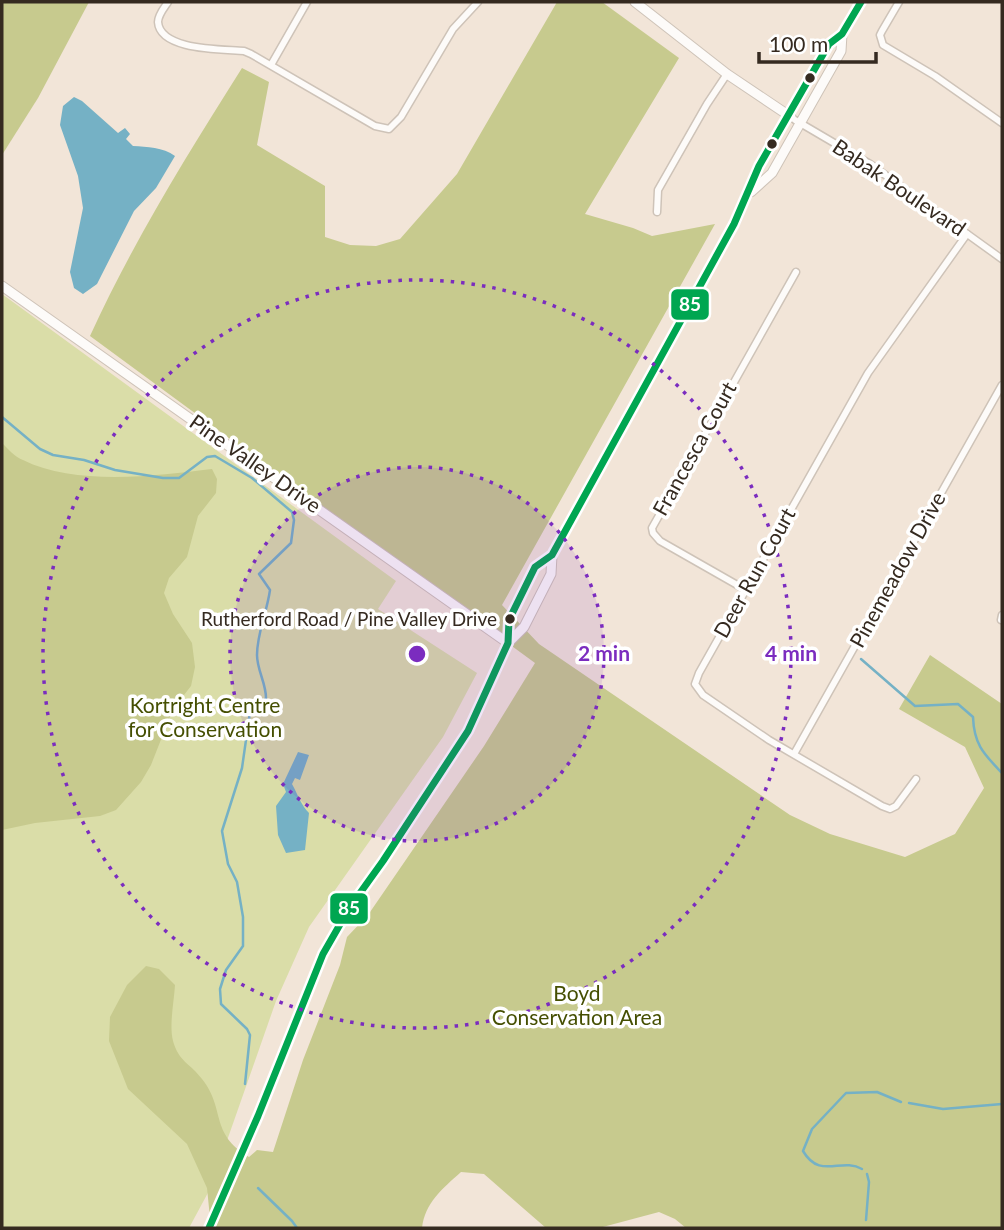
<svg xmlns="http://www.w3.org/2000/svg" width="1004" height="1230" font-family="Lato,sans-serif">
	<rect width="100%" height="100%" fill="#f2e5d8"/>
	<path fill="#dadda8" d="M2 294 396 581 378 609 477 673 443 737 309 927 276 1001 210 1189 189 1228H2Z"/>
	<g fill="#c7ca8e">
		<path d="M2 2H89L38 98 2 155Z"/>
		<path d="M557 2H602L679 58 585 214 633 228 652 236 715 224 502 605 539 644 790 815 830 834 905 857 955 834 984 788 965 747 899 709 930 655 1002 704V1228H686L675 1219 659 1212 599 1228H546L484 1174 461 1172C442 1189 425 1203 422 1228H211L207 1188 187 1144 128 1089 109 1041 110 1017 127 985 146 966 159 969 175 985C174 1002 169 1025 173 1041 179 1062 190 1063 202 1079 226 1109 209 1133 249 1157L257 1150 273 1152 303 1060 340 965 347 937 368 915 484 746 535 663 90 336C133 242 187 155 242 68L269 82 257 145 325 186V237L350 245 376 246 400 239 457 174Z"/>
		<path d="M2 443C8 449 15 457 23 460 75 486 156 476 212 469L217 479 216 493 198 516 187 557 169 578 164 593 173 614 192 643 195 667 191 686 173 709 151 765 141 782 116 810 100 816 35 823 2 830Z"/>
	</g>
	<g fill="#75b1c5">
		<path d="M74 97 82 101 118 133 125 128 130 134 126 139 133 146C147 147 163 147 175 156L156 188 134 211 97 284 83 294 74 288 70 272 83 208 78 176 60 125 63 106Z"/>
		<path d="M298 752 309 755 300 780 295 778 292 784C298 795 301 805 309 813L305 850 286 853 278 835 276 806 286 792 283 784Z"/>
	</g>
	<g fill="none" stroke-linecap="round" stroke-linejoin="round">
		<g stroke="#75b1c5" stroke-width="2.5">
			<path d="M2 417 40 449 53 455 84 460 115 470 163 478H179L207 457 215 456 252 478 292 512 294 520 291 543 259 574 270 590C267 612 257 633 257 655 257 670 266 683 266 698L258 708 250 712 242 768 222 831 228 864 237 882 243 917V946L226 970 220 989 221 1004 247 1029 250 1035 245 1084"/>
			<path d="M861 659 915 706 958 704 973 717C974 745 984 754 1002 773"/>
			<path d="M909 1103 943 1109 1002 1104"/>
			<path d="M862 1169C841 1157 820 1180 803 1151L812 1129 846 1093 877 1092 901 1102"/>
			<path d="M258 1188 292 1221 297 1228"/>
			<path d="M866 1220 869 1182 867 1174"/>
		</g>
		<defs>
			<g id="street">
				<path d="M168 2C164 8 158 15 158 22 160 51 224 49 244 51L251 54 375 126 389 129 401 117 453 29 478 2"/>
				<path d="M899 2 882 31 880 35 883 45 935 76 1002 123"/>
				<path d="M271 65 307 2"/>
				<path d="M795 120 870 164 1002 259"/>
				<path d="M657 212 658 190 707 104 727 74"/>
				<path d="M746 590 660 541 653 533 652 528 796 272"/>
				<path d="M1001 620 1002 615"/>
				<path d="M794 754 1002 385"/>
				<path d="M916 779 896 806 890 809 882 806 769 740 703 695 695 684 699 673 868 373 967 234"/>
			</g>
			<g id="secondary">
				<path d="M635 2 727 74 791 117"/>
				<path d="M751 192 772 173 841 51 842 34 861 2"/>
				<path d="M2 286 508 643"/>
				<path d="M508 643 509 620 535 567 552 555 734 224 759 166 829 44 842 34"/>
				<path d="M209 1228 258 1116 323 954 350 907 383 861 468 731 508 643 524 627 551 574 552 555"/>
			</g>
		</defs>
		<use href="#street" stroke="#cec3b8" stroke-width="9"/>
		<use href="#secondary" stroke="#cec3b8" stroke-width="11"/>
		<use href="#street" stroke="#fdfbf9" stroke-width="6"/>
		<use href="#secondary" stroke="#fdfbf9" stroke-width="9"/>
		<defs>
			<path id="bus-1" d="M209 1228 258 1116 323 954 350 907 383 861 468 731 508 643 509 620 535 567 552 555 734 224 759 166 829 44 842 34 861 2"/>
		</defs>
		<use href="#bus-1" stroke="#fff" stroke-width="12"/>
		<use href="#bus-1" stroke="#00a651" stroke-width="7"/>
	</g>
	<circle cx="417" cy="654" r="187" fill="#7b2cbf" fill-opacity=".12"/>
	<g fill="none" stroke="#7b2cbf" stroke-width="3.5" stroke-dasharray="3.5 7">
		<circle cx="417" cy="654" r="187"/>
		<circle cx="417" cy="654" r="374"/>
	</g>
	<g fill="#352a20" stroke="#fff" stroke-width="2.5">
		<circle cx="810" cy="78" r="6"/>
		<circle cx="772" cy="144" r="6"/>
		<circle cx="510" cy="619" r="6"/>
	</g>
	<g text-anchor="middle" stroke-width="7" stroke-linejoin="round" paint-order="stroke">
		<g font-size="19" fill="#352a20" stroke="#fff" text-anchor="end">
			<text x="497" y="626">Rutherford Road / Pine Valley Drive</text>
		</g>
		<g font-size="21" fill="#352a20" stroke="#fff">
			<text transform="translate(899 188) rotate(34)" y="7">Babak Boulevard</text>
			<text transform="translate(695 449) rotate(-61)" y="7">Francesca Court</text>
			<text transform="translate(255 464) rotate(35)" y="7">Pine Valley Drive</text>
			<text transform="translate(898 570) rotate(-61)" y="7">Pinemeadow Drive</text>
			<text transform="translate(755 573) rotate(-61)" y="7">Deer Run Court</text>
		</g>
		<g font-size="21" fill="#454f02" stroke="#fff">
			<text x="205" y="713">Kortright Centre<tspan x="205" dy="24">for Conservation</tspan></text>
			<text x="577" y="1001">Boyd<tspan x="577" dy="24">Conservation Area</tspan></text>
		</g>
	</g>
	<circle cx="417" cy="654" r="10" fill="#7b2cbf" stroke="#fff" stroke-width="3.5"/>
	<g font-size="21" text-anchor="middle" font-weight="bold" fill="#7b2cbf" stroke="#fff" stroke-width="7" stroke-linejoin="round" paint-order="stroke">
		<text x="604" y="661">2 min</text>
		<text x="791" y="661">4 min</text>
	</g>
	<g stroke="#fff" stroke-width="2.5">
		<rect x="670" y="288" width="40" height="33" rx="7" fill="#00a651"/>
		<rect x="329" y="892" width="40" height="33" rx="7" fill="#00a651"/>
	</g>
	<g font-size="19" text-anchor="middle" font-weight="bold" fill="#fff">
		<text x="690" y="311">85</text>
		<text x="349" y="915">85</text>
	</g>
	<rect width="1004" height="1230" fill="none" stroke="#352a20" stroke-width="7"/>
	<path d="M759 52v10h117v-10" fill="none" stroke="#352a20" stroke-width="3.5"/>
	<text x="769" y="52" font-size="21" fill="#352a20" stroke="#ffffff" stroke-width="5" paint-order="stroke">100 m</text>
</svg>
